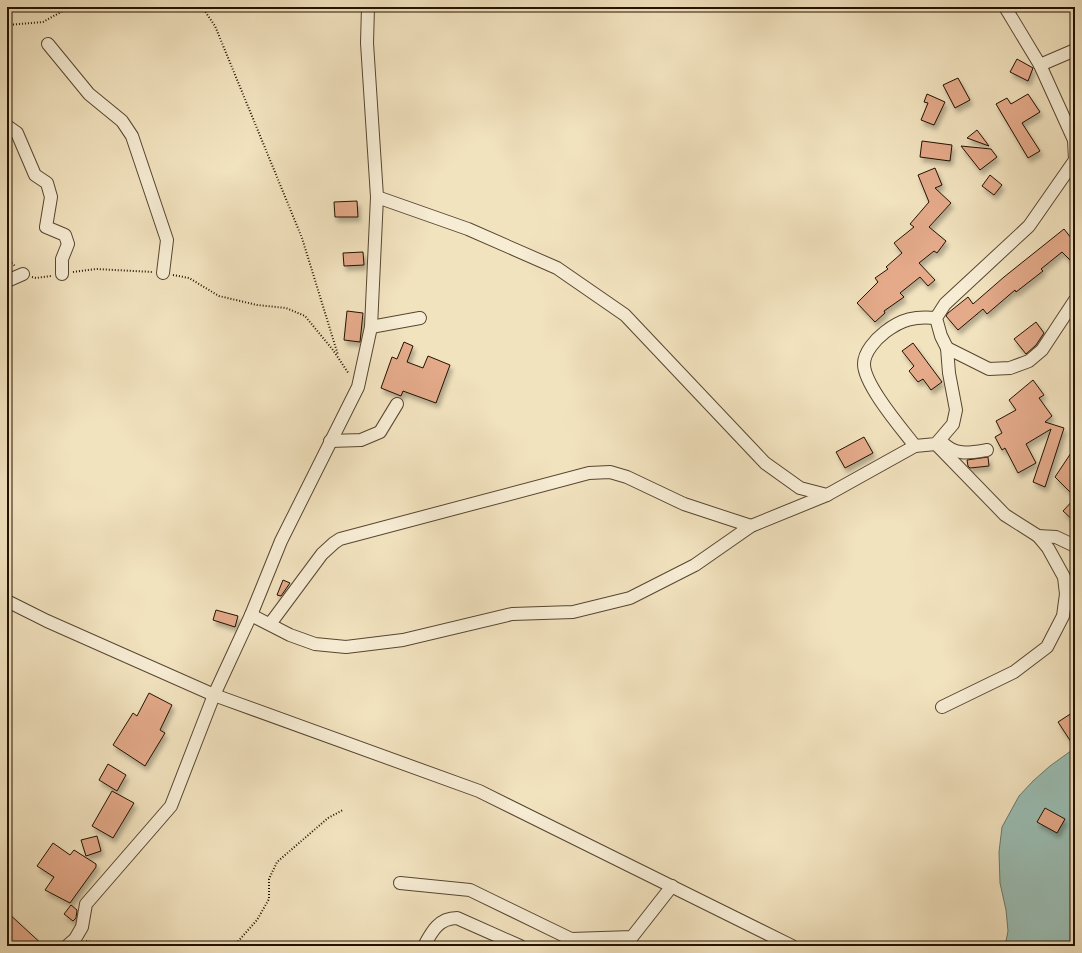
<svg xmlns="http://www.w3.org/2000/svg" width="1082" height="953" font-family="'Libre Caslon Text',serif">
	<defs>
		<filter id="shadow"><feDropShadow dx="2.5" dy="4.5" stdDeviation="2" flood-color="#0004"/></filter>
	</defs>
	<rect width="100%" height="100%" fill="#f2e3bf"/>
	<filter id="stains"><feTurbulence type="fractalNoise" baseFrequency=".005" numOctaves="4"/><feColorMatrix values="0 0 0 0 .2 0 0 0 0 .09 0 0 0 0 .02 0 0 0 .5 -.17"/></filter>
	<radialGradient id="worn" r=".72"><stop offset=".6" stop-color="#630" stop-opacity="0"/><stop offset="1" stop-color="#630" stop-opacity=".3"/></radialGradient>
	<path fill="#9bbeb4" stroke="#6b796c" d="M1075 748V946H1005L1008 931 1006 910 1000 883 999 852 1002 827 1019 796 1033 781 1050 766Z"/>
	<g fill="#e4aa8a" stroke="#231200" filter="url(#shadow)">
		<path d="M1017 59 1033 68 1028 81 1010 72Z"/>
		<path d="M958 78 970 100 955 108 943 85Z"/>
		<path d="M927 94 945 102 934 125 921 120 928 103 924 102Z"/>
		<path d="M1028 94 1040 112 1022 123 1040 151 1028 158 996 104 1007 98 1011 104Z"/>
		<path d="M977 130 989 146 967 138Z"/>
		<path d="M922 141 952 145 950 161 920 157Z"/>
		<path d="M961 146 991 149 997 157 980 170Z"/>
		<path d="M935 168 942 185 935 188 951 203 929 227 946 241 937 253 934 251 919 263 935 280 928 286 920 277 900 293 904 297 884 311 885 313 875 322 857 303 878 282 875 278 888 269 886 267 902 253 894 243 914 227 910 224 929 202 918 175Z"/>
		<path d="M990 175 1002 185 994 195 982 186Z"/>
		<path d="M357 201 358 217H335L334 202Z"/>
		<path d="M1064 229 1075 243V265L1062 252 1041 269 1043 271 1016 292 1015 290 987 314 983 309 958 330 946 316 948 313 968 297 973 304 1004 277Z"/>
		<path d="M363 252 364 265 344 266 343 253Z"/>
		<path d="M347 311 363 313 360 342 344 340Z"/>
		<path d="M1036 322 1044 333 1036 345 1026 354 1014 339Z"/>
		<path d="M404 342 413 346 407 362 423 368 428 356 450 365 436 403 403 391 401 396 381 388 392 357 397 359Z"/>
		<path d="M913 343 942 382 931 390 923 379 918 382 909 371 914 366 902 351Z"/>
		<path d="M1033 380 1044 395 1039 398 1052 416 1045 422 1064 428 1045 487 1033 482 1051 429 1026 444 1036 463 1018 473 1005 448 1002 450 995 437 1002 433 996 421 1016 410 1009 400Z"/>
		<path d="M864 437 873 453 845 468 836 452Z"/>
		<path d="M1075 447V497L1055 477Z"/>
		<path d="M988 457 989 466 970 468 968 466 967 460Z"/>
		<path d="M1075 498V522L1063 511Z"/>
		<path d="M283 580 290 583 281 596 277 595Z"/>
		<path d="M216 610 238 616 235 627 213 620Z"/>
		<path d="M149 693 172 705 160 730 165 733 145 766 113 745 133 713 137 716Z"/>
		<path d="M1075 711V748L1058 722Z"/>
		<path d="M108 764 126 775 117 791 99 780Z"/>
		<path d="M112 791 134 803 113 838 92 826Z"/>
		<path d="M1045 808 1065 819 1057 833 1037 822Z"/>
		<path d="M97 836 101 851 86 856 81 840Z"/>
		<path d="M53 843 70 855 74 850 96 864V867L70 903 45 890 54 877 37 866Z"/>
		<path d="M71 905 77 910 76 918 73 921 64 914Z"/>
		<path d="M7 912 44 946H10L7 943Z"/>
	</g>
	<g fill="none" stroke-linecap="round" stroke-linejoin="round">
		<defs>
			<g id="minor">
				<path d="M1005 7 1040 65"/>
				<path d="M48 44 89 94 122 121 132 136 167 240 163 273"/>
				<path d="M7 126 17 133 35 175 47 183 51 197 46 227 65 235 68 244 62 259V274"/>
				<path d="M377 197 468 229 557 268 625 315 765 463 800 488 827 495 915 446 936 444 953 424 956 410 949 373 947 348 941 336 936 318 945 304 1029 226 1075 160 1074 140 1040 65 1075 50"/>
				<path d="M7 281 23 274"/>
				<path d="M371 327 420 318"/>
				<path d="M947 348 989 369 1010 368 1029 361 1042 350 1075 300"/>
				<path d="M330 441 361 440 380 432 397 404"/>
				<path d="M942 442C955 456 969 453 987 450"/>
				<path d="M936 444 1005 515 1038 536 1048 548 1064 577 1066 594 1063 616 1047 647 1014 672 942 707"/>
				<path d="M915 446C902 429 864 385 864 364 864 352 876 339 885 332 902 319 915 316 936 318"/>
				<path d="M1038 536 1056 537 1075 546"/>
				<path d="M7 601 47 621 214 695 479 791 792 946"/>
				<path d="M251 615 290 635 315 644 346 647 403 640 512 614 573 612 630 598 695 565 751 526 827 495"/>
				<path d="M270 624 322 554 334 543 340 539 589 473 610 472 627 477 684 504 751 526"/>
				<path d="M400 883 470 890 571 939 632 937 672 886"/>
				<path d="M67 946 75 939 82 927 86 904 171 806 214 695 251 615 281 541 358 387 371 327 377 197 367 43 368 7"/>
				<path d="M424 946C432 931 439 918 457 918L520 946"/>
			</g>
		</defs>
		<use href="#minor" stroke="#574630" stroke-width="14"/>
		<g stroke="#231200" stroke-width="2" stroke-dasharray="1 2" stroke-linecap="butt">
			<path d="M202 7 215 26 302 238 338 355"/>
			<path d="M7 25 43 22 70 7"/>
			<path d="M7 259 15 266"/>
			<path d="M73 272 96 269 153 272"/>
			<path d="M173 275 189 278 219 296 257 305 286 308 305 316 333 350 349 374"/>
			<path d="M32 277 36 278 51 276"/>
			<path d="M86 941 112 946"/>
			<path d="M234 946 257 920 269 899V879L277 862 328 818 343 810"/>
		</g>
		<use href="#minor" stroke="#f7edd5" stroke-width="12"/>
	</g>
	<rect width="1082" height="953" fill="none" stroke="#f2e3bf" stroke-width="24"/>
	<rect x="8" y="8" width="1066" height="937" fill="none" stroke="#231200" stroke-width="2"/>
	<rect x="12" y="12" width="1058" height="929" fill="none" stroke="#231200"/>
	<rect width="100%" height="100%" filter="url(#stains)"/>
	<rect width="100%" height="100%" fill="url(#worn)"/>
</svg>
